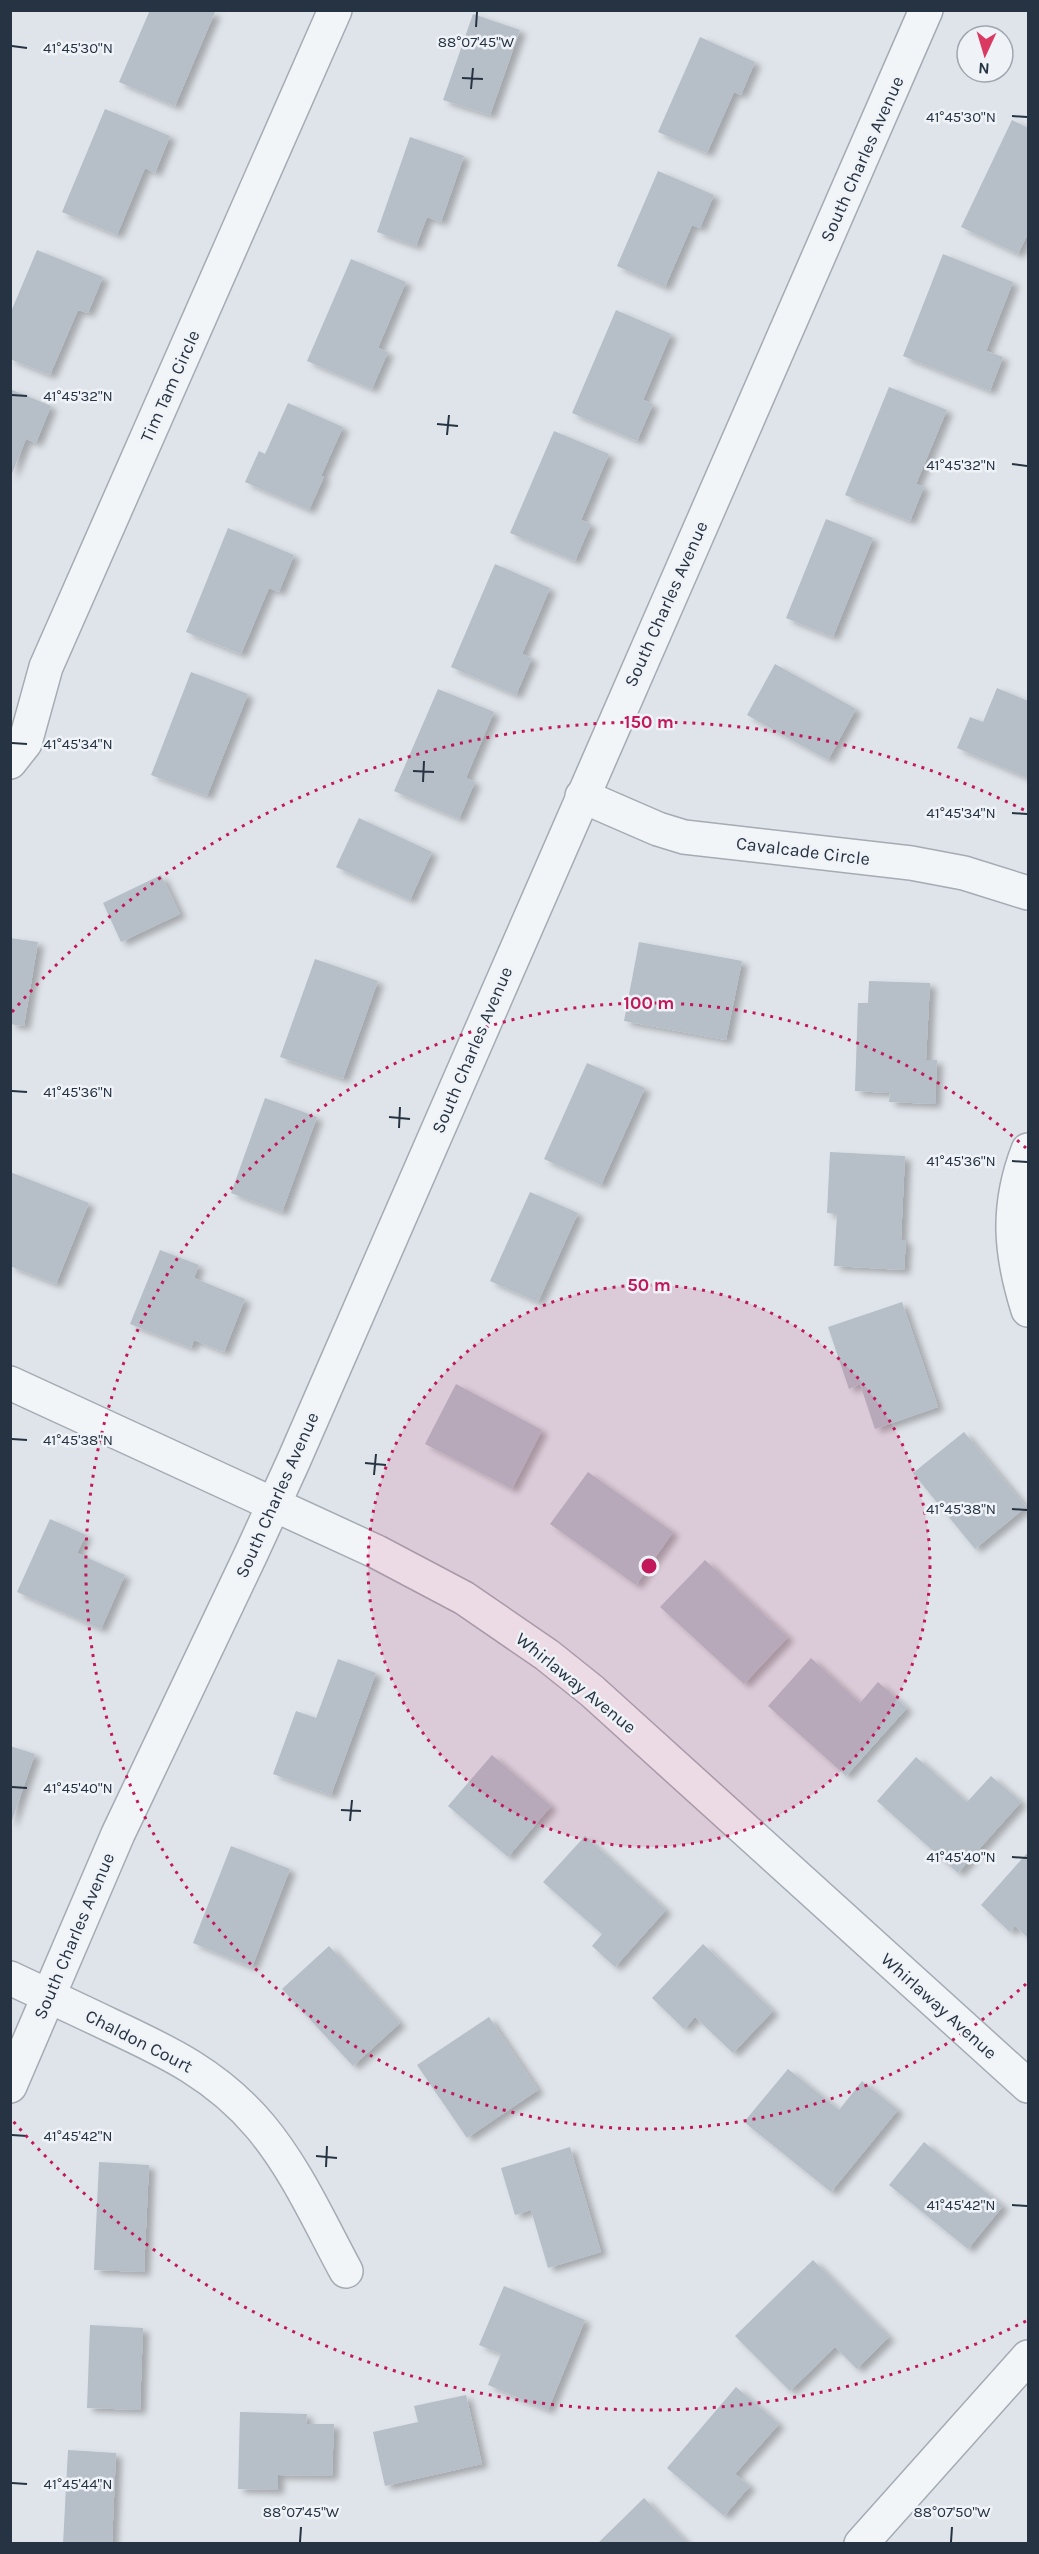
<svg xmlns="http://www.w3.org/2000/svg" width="1039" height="2554" font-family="Karla,sans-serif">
	<defs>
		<filter id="shadow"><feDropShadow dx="6" dy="4" stdDeviation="3" flood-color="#0004"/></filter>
	</defs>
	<rect width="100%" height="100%" fill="#dfe4ea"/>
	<g fill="#b6bec7" filter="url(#shadow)">
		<path d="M150 10 215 12 175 106 119 82Z"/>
		<path d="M473 14 520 30 490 115 443 100Z"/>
		<path d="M700 37 755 62 741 95 734 92 707 153 658 132Z"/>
		<path d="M105 109 170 136 155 173 145 168 117 235 62 212Z"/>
		<path d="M1012 120 1028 128V233L1018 254 961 227Z"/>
		<path d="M410 137 464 156 441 222 427 217 416 246 377 232Z"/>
		<path d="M658 171 714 195 700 228 692 225 665 287 617 266Z"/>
		<path d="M37 250 103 277 88 313 78 310 50 375 10 359V314Z"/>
		<path d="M943 254 1013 282 986 351 1003 357 990 391 903 356Z"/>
		<path d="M351 259 406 282 378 348 388 352 372 389 307 361Z"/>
		<path d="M616 310 671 334 643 400 653 404 637 441 572 413Z"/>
		<path d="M889 387 947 410 916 484 924 487 910 521 845 495Z"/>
		<path d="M10 389 51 406 36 443 26 439 11 476Z"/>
		<path d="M288 403 343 427 321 476 324 477 309 510 245 482 259 451 265 454Z"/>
		<path d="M554 431 609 454 581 520 591 524 575 561 510 533Z"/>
		<path d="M826 519 873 538 833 637 786 618Z"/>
		<path d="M228 528 294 555 279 592 269 588 241 654 186 632Z"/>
		<path d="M495 564 550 588 522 654 532 658 516 695 451 667Z"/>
		<path d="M775 664 856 709 828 760 747 715Z"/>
		<path d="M191 672 248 694 207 796 151 775Z"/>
		<path d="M997 688 1028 701V778L957 748 970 717 983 722Z"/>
		<path d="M438 689 494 712 466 778 475 782 459 819 394 791Z"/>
		<path d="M359 818 432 852 410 900 336 867Z"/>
		<path d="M161 875 180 914 121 942 103 903Z"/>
		<path d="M10 938 38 942 24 1026 10 1024Z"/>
		<path d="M639 942 742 961 726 1040 624 1021Z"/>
		<path d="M315 959 378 981 343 1079 280 1057Z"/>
		<path d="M869 981 930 983 926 1060H937L935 1104 889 1102 890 1093 855 1091 858 1003H868Z"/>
		<path d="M587 1063 645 1088 601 1185 544 1159Z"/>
		<path d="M265 1098 317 1117 282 1212 231 1193Z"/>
		<path d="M830 1152 905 1156 901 1240H906L904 1270 834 1266 837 1214 827 1213Z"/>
		<path d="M10 1172 89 1203 56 1284 10 1266Z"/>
		<path d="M530 1192 578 1213 538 1302 490 1281Z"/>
		<path d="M160 1250 199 1265 194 1278 245 1299 224 1352 194 1340 191 1348 130 1324Z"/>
		<path d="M902 1302 938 1407 875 1429 860 1384 849 1389 828 1327Z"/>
		<path d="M456 1384 542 1430 512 1489 425 1444Z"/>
		<path d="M964 1432 1026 1507 975 1549 913 1473Z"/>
		<path d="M588 1472 673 1532 636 1585 550 1524Z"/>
		<path d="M50 1519 86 1535 77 1553 125 1575 101 1629 17 1592Z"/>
		<path d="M705 1560 788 1637 744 1684 660 1607Z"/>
		<path d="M811 1658 860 1703 878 1682 907 1708 846 1776 768 1706Z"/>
		<path d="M338 1659 376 1673 331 1795 273 1774 296 1711 316 1718Z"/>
		<path d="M10 1746 35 1754 11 1823H10Z"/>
		<path d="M492 1755 551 1806 508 1857 448 1806Z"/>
		<path d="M916 1757 967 1802 991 1776 1021 1802 958 1873 877 1801Z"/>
		<path d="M585 1836 666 1910 615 1967 592 1946 602 1934 543 1882Z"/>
		<path d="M231 1846 290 1869 252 1967 193 1943Z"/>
		<path d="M1028 1852V1938L1015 1926 1010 1932 981 1905Z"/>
		<path d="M703 1944 773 2011 733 2053 695 2017 684 2029 652 1998Z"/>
		<path d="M329 1946 400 2023 353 2066 282 1989Z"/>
		<path d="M489 2017 538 2090 467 2138 417 2065Z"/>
		<path d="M788 2069 839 2110 862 2081 898 2110 831 2192 744 2122Z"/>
		<path d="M924 2142 1003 2206 968 2249 889 2185Z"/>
		<path d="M570 2147 601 2252 548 2268 531 2210 515 2215 501 2168Z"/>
		<path d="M99 2162 149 2165 144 2272 94 2270Z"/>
		<path d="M813 2260 889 2337 857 2369 835 2347 790 2391 735 2336Z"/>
		<path d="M504 2286 585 2320 548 2410 488 2385 501 2354 479 2345Z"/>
		<path d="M90 2325 143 2328 140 2410 87 2408Z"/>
		<path d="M736 2387 779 2424 735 2474 750 2486 724 2516 667 2468Z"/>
		<path d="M466 2395 482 2464 385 2486 373 2432 418 2422 414 2406Z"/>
		<path d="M240 2412 307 2414 306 2424H334L332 2476 278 2475V2490L238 2489Z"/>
		<path d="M68 2450 116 2453 112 2544H63Z"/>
		<path d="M644 2498 688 2544H597Z"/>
	</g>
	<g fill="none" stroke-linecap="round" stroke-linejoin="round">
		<defs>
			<g id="minor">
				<path d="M10 762 25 743 46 667 335 10"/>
				<path d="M582 796 658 829 684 837 911 863 964 873 1028 893"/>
				<path d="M1028 1150C1006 1207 1010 1253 1028 1310"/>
				<path d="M10 1383 377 1552 464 1598 547 1655 592 1691 1028 2086"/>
				<path d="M10 1978C44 1994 77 2009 110 2025 168 2052 217 2075 260 2126 296 2169 319 2221 346 2271"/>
				<path d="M10 2086 118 1834 252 1552 294 1460 926 10"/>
				<path d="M861 2544 1028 2357"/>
			</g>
		</defs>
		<use href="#minor" stroke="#a4abb4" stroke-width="36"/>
		<use href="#minor" stroke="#f2f5f8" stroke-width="33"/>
	</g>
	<path fill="none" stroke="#263342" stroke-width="2" d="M476 27 477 12M12 46 27 48M462 78 483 79M471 89 473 68M1012 116 1027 117M12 395 27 396M437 424 458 426M447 435 449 415M1012 464 1027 466M12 743 27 744M413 771 434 772M423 782 424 761M1012 813 1027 814M12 1091 27 1092M389 1117 410 1119M399 1128 400 1107M1012 1161 1027 1162M12 1439 27 1440M365 1463 386 1465M374 1475 376 1454M1012 1509 1027 1510M12 1787 27 1788M341 1810 361 1811M350 1821 352 1800M1012 1857 1027 1858M12 2135 27 2136M316 2156 337 2158M326 2167 327 2146M1012 2205 1027 2206M12 2483 27 2484M300 2542 301 2527M951 2542 952 2527"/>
	<circle cx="649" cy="1566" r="281" fill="#c2185b" fill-opacity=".12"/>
	<g fill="none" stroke="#c2185b" stroke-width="3" stroke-dasharray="3 6">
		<circle cx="649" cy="1566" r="281"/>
		<path d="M1026 1984A563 563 0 1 1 1026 1148"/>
		<path d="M1026 2321A844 844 0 0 1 12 2120M12 1012A844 844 0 0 1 1026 811"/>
	</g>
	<g text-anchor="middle" stroke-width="5" stroke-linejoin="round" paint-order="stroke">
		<g font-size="18" fill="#263342" stroke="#eff3f7">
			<text transform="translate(862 159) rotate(-66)" y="6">South Charles Avenue</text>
			<text transform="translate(170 386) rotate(-66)" y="6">Tim Tam Circle</text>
			<text transform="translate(666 604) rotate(-66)" y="6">South Charles Avenue</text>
			<text transform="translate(803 851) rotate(7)" y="6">Cavalcade Circle</text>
			<text transform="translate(472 1050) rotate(-67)" y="6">South Charles Avenue</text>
			<text transform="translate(277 1495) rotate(-66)" y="6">South Charles Avenue</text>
			<text transform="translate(576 1683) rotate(39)" y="6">Whirlaway Avenue</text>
			<text transform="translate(74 1936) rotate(-67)" y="6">South Charles Avenue</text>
			<text transform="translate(939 2006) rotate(42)" y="6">Whirlaway Avenue</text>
			<text transform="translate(139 2041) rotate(27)" y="6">Chaldon Court</text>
		</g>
	</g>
	<g font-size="15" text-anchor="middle" fill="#263342" stroke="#eff3f7" stroke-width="5" stroke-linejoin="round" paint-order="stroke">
		<text x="476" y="47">88°07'45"W</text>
		<text x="78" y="53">41°45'30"N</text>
		<text x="961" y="122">41°45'30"N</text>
		<text x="78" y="401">41°45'32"N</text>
		<text x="961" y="470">41°45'32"N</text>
		<text x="78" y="749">41°45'34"N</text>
		<text x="961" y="818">41°45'34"N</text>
		<text x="78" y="1097">41°45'36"N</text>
		<text x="961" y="1166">41°45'36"N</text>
		<text x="78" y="1445">41°45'38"N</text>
		<text x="961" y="1514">41°45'38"N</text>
		<text x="78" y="1793">41°45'40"N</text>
		<text x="961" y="1862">41°45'40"N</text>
		<text x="78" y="2141">41°45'42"N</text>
		<text x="961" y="2210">41°45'42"N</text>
		<text x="78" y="2489">41°45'44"N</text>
		<text x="301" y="2517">88°07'45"W</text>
		<text x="952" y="2517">88°07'50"W</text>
	</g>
	<circle cx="649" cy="1566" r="9" fill="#c2185b" stroke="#eff3f7" stroke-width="3"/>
	<g font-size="18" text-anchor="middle" font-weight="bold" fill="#c2185b" stroke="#eff3f7" stroke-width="5" stroke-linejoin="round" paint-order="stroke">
		<text x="649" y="728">150 m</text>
		<text x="649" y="1009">100 m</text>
		<text x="649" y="1291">50 m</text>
	</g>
	<rect width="1039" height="2554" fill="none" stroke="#263342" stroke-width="24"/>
	<g transform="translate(985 54) rotate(184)"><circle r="28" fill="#eff3f7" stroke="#9fa6af" stroke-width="1.5"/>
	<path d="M0-4.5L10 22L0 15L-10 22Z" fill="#da3962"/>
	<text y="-9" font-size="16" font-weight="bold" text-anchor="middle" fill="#263342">N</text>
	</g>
</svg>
